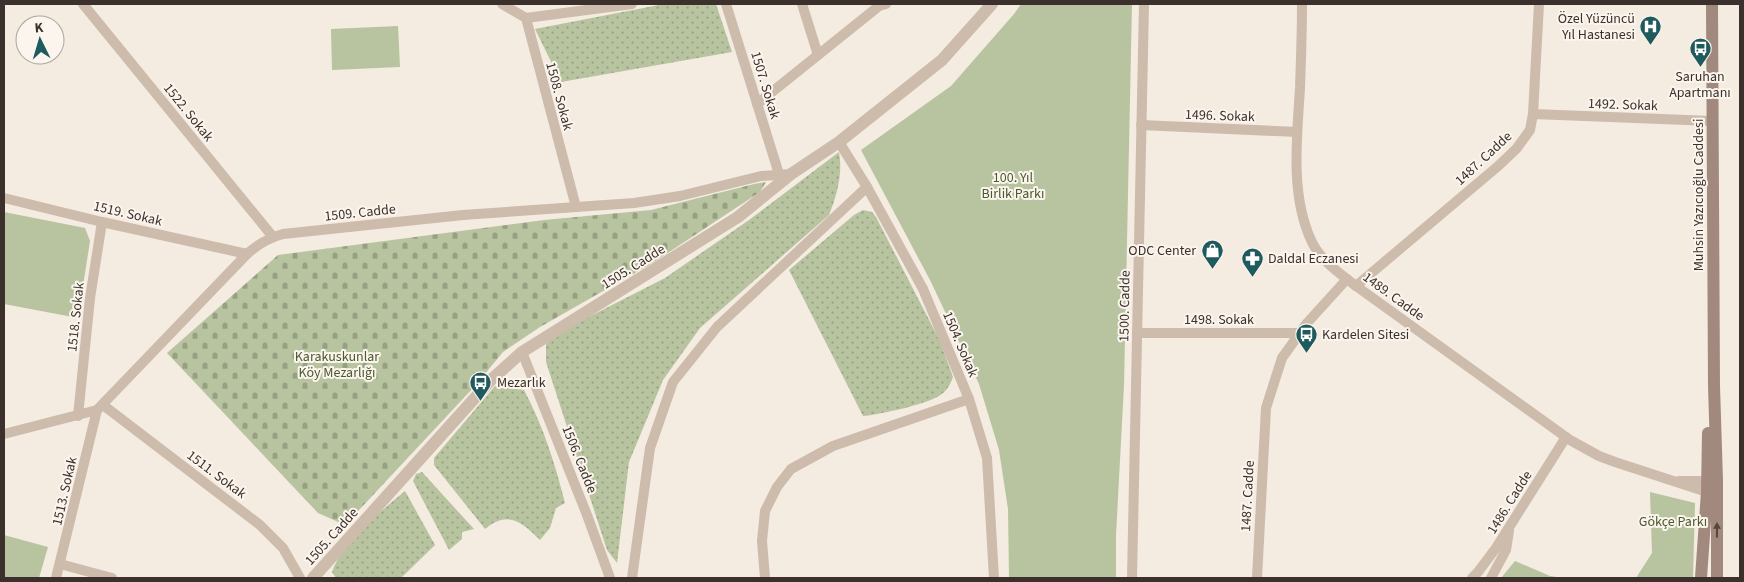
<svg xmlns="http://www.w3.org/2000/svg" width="1744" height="582" font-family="'Source Sans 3',sans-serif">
	<defs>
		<pattern id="grass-dots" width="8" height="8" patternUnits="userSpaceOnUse" patternTransform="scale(1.25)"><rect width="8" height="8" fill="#b8c4a0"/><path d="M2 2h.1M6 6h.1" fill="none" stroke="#97a083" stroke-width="1.8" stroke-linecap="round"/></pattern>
		<pattern id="cemetery-stones" width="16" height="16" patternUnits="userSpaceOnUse" patternTransform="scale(1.25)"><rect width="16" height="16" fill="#b8c4a0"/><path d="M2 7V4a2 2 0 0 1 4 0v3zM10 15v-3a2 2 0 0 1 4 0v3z" fill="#97a083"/></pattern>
	</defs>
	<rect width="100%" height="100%" fill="#f4ebe1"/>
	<g fill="url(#grass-dots)">
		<path d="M664 4H716L732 52 561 82 535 29Z"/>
		<path d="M839 152C843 173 837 195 829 215L700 328 663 380 629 462 617 563 607 550 546 362V344L567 328 665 278 749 220Z"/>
		<path d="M863 210 872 212 876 217 940 341 953 377C950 385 947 391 939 396 927 404 878 415 863 416L789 270 854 215Z"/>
		<path d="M495 386 524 390C543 426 555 463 565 503L556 508 550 528 540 540C522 522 509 510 485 529L434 465V458Z"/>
		<path d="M422 472 474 529 462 532V539L449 550 413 481 416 474Z"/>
		<path d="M405 491 435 545 401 578H336L332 572C341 544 382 510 405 491Z"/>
	</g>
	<path fill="url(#cemetery-stones)" d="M766 182 760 192 654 262 540 327 503 352 474 387 345 525 318 513 167 353 278 255 544 220 651 210 754 184Z"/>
	<g fill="#b8c4a0">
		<path d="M1021 4H1132L1124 385 1116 535V578H1009L1008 509 999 450 979 384 931 282 861 150 951 86 1014 14Z"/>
		<path d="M398 26 400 67 332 70 331 29Z"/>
		<path d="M4 212 85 228 90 241 78 318 4 304Z"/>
		<path d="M1650 492 1695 503 1693 578H1636L1652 553Z"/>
		<path d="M4 535 48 547 39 578H4Z"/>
		<path d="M1515 561 1550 576 1564 578H1501Z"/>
	</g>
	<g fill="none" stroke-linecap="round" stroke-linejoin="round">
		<g stroke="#cdbbac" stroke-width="10">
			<path d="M83 4 273 237"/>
			<path d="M502 4 526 18 576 207"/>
			<path d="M726 4 779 174"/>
			<path d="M802 4 818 55"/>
			<path d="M1302 4C1302 32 1301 60 1300 88 1297 137 1290 194 1311 240 1319 259 1339 273 1356 286L1570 440 1599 456 1615 462 1707 492"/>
			<path d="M526 18 632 4"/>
			<path d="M757 104 879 6 886 4"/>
			<path d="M1533 114 1712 121"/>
			<path d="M1141 125 1297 132"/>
			<path d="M839 142 867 187 923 289 969 399 987 458 994 578"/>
			<path d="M4 198 102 222 247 254"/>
			<path d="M1356 286 1497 167 1517 148 1530 130 1533 114 1539 4"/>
			<path d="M1137 333H1300"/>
			<path d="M522 352 587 515 610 578"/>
			<path d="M103 405 260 525 283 548 300 578"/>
			<path d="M78 416 90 298 102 222"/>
			<path d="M4 434 97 410 247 254C258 244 268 238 283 234L463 215 634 203 680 196 761 176 791 174"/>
			<path d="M1679 481H1707"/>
			<path d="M60 564 112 578"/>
			<path d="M56 578 97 410"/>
			<path d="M632 578 650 448 673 382 717 327 867 187"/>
			<path d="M765 578 762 541 765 511 777 487 791 469 833 446 969 399"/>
			<path d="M1132 578 1144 4"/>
			<path d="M1257 578 1266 408 1282 358 1307 323 1347 279"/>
			<path d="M1472 578 1478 572 1496 548 1566 437"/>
			<path d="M1491 578 1506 550 1509 531"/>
		</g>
		<path stroke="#cdbbac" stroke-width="12" d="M313 578 491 380 522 352 738 217 791 174 839 142 942 60 992 4"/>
		<g stroke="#a18a7d" stroke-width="12">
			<path d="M1712 4 1714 386 1717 481V578"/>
			<path d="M1701 578 1707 492 1708 433"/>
		</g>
	</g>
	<defs><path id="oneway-solid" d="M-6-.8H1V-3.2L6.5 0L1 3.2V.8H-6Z" transform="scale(1.25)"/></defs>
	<use fill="#544640" href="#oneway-solid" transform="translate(1717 530) rotate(-90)"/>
	<defs>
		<symbol id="hospital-pin" viewBox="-11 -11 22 30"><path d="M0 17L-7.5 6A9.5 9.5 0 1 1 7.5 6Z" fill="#1f5a5e" stroke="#fbf5ee"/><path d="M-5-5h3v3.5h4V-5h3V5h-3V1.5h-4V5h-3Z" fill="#fff"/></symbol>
		<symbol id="bus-pin" viewBox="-11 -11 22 30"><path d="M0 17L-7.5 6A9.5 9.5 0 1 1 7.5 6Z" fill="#1f5a5e" stroke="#fbf5ee"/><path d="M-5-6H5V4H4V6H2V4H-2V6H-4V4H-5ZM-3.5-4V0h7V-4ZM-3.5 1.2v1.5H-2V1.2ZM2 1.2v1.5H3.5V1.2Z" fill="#fff"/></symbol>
		<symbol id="shop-pin" viewBox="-11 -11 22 30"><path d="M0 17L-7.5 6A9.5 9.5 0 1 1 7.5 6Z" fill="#1f5a5e" stroke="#fbf5ee"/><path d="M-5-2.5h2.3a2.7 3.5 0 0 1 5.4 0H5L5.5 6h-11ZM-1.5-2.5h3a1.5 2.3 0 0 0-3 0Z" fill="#fff"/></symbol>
		<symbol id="pharmacy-pin" viewBox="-11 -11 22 30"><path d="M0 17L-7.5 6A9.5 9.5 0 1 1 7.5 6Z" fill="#1f5a5e" stroke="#fbf5ee"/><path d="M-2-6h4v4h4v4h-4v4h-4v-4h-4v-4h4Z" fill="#fff"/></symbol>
	</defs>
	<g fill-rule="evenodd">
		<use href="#hospital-pin" x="1638" y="14" width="25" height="34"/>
		<use href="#bus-pin" x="1688" y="36" width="25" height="34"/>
		<use href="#shop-pin" x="1200" y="238" width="25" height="34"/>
		<use href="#pharmacy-pin" x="1240" y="246" width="25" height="34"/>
		<use href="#bus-pin" x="1294" y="322" width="25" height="34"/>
		<use href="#bus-pin" x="468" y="370" width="25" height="34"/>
	</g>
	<g text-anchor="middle" stroke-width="4" stroke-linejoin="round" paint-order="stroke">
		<g font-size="14" fill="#3b302b" stroke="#fbf5ee" text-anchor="start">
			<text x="1635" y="23" text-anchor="end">Özel Yüzüncü<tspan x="1635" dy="16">Yıl Hastanesi</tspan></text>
			<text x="1700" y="81" text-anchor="middle">Saruhan<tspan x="1700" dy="16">Apartmanı</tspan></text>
			<text x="1196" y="255" text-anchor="end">ODC Center</text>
			<text x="1268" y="263">Daldal Eczanesi</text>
			<text x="1322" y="339">Kardelen Sitesi</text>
			<text x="497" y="387">Mezarlık</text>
		</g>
		<g font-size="14" fill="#3b302b" stroke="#fbf5ee">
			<text transform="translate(766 85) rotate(73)" y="5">1507. Sokak</text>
			<text transform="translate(560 96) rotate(75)" y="5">1508. Sokak</text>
			<text transform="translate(1623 104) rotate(2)" y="5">1492. Sokak</text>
			<text transform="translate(189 112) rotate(51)" y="5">1522. Sokak</text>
			<text transform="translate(1220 115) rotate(2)" y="5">1496. Sokak</text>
			<text transform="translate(1483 158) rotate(-43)" y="5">1487. Cadde</text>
			<text transform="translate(1698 195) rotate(-90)" y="5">Muhsin Yazıcıoğlu Caddesi</text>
			<text transform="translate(360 212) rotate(-6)" y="5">1509. Cadde</text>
			<text transform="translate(128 213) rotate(13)" y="5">1519. Sokak</text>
			<text transform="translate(633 266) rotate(-32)" y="5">1505. Cadde</text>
			<text transform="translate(1394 296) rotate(36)" y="5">1489. Cadde</text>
			<text transform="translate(1124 306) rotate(-89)" y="5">1500. Cadde</text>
			<text transform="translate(75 317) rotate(-84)" y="5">1518. Sokak</text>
			<text x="1219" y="324">1498. Sokak</text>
			<text transform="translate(961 344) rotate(67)" y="5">1504. Sokak</text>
			<text transform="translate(580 459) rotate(68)" y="5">1506. Cadde</text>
			<text transform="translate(217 474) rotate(37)" y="5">1511. Sokak</text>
			<text transform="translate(64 491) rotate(-77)" y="5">1513. Sokak</text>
			<text transform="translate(1247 496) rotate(-87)" y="5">1487. Cadde</text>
			<text transform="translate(1509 502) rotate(-58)" y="5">1486. Cadde</text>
			<text transform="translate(331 536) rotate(-48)" y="5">1505. Cadde</text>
		</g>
		<g font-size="14" fill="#4a5a2e" stroke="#fbf5ee">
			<text x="1013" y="182">100. Yıl<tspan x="1013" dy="16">Birlik Parkı</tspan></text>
			<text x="337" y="361">Karakuskunlar<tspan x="337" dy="16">Köy Mezarlığı</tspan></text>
			<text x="1673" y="526">Gökçe Parkı</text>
		</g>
	</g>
	<rect width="1744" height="582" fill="none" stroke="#3b302b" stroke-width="10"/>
	<g transform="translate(40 40) rotate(355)"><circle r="24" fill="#fbf5ee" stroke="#aea6a0"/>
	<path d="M0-4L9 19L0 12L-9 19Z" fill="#1f5a5e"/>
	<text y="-8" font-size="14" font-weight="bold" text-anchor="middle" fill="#3b302b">K</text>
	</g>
</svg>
